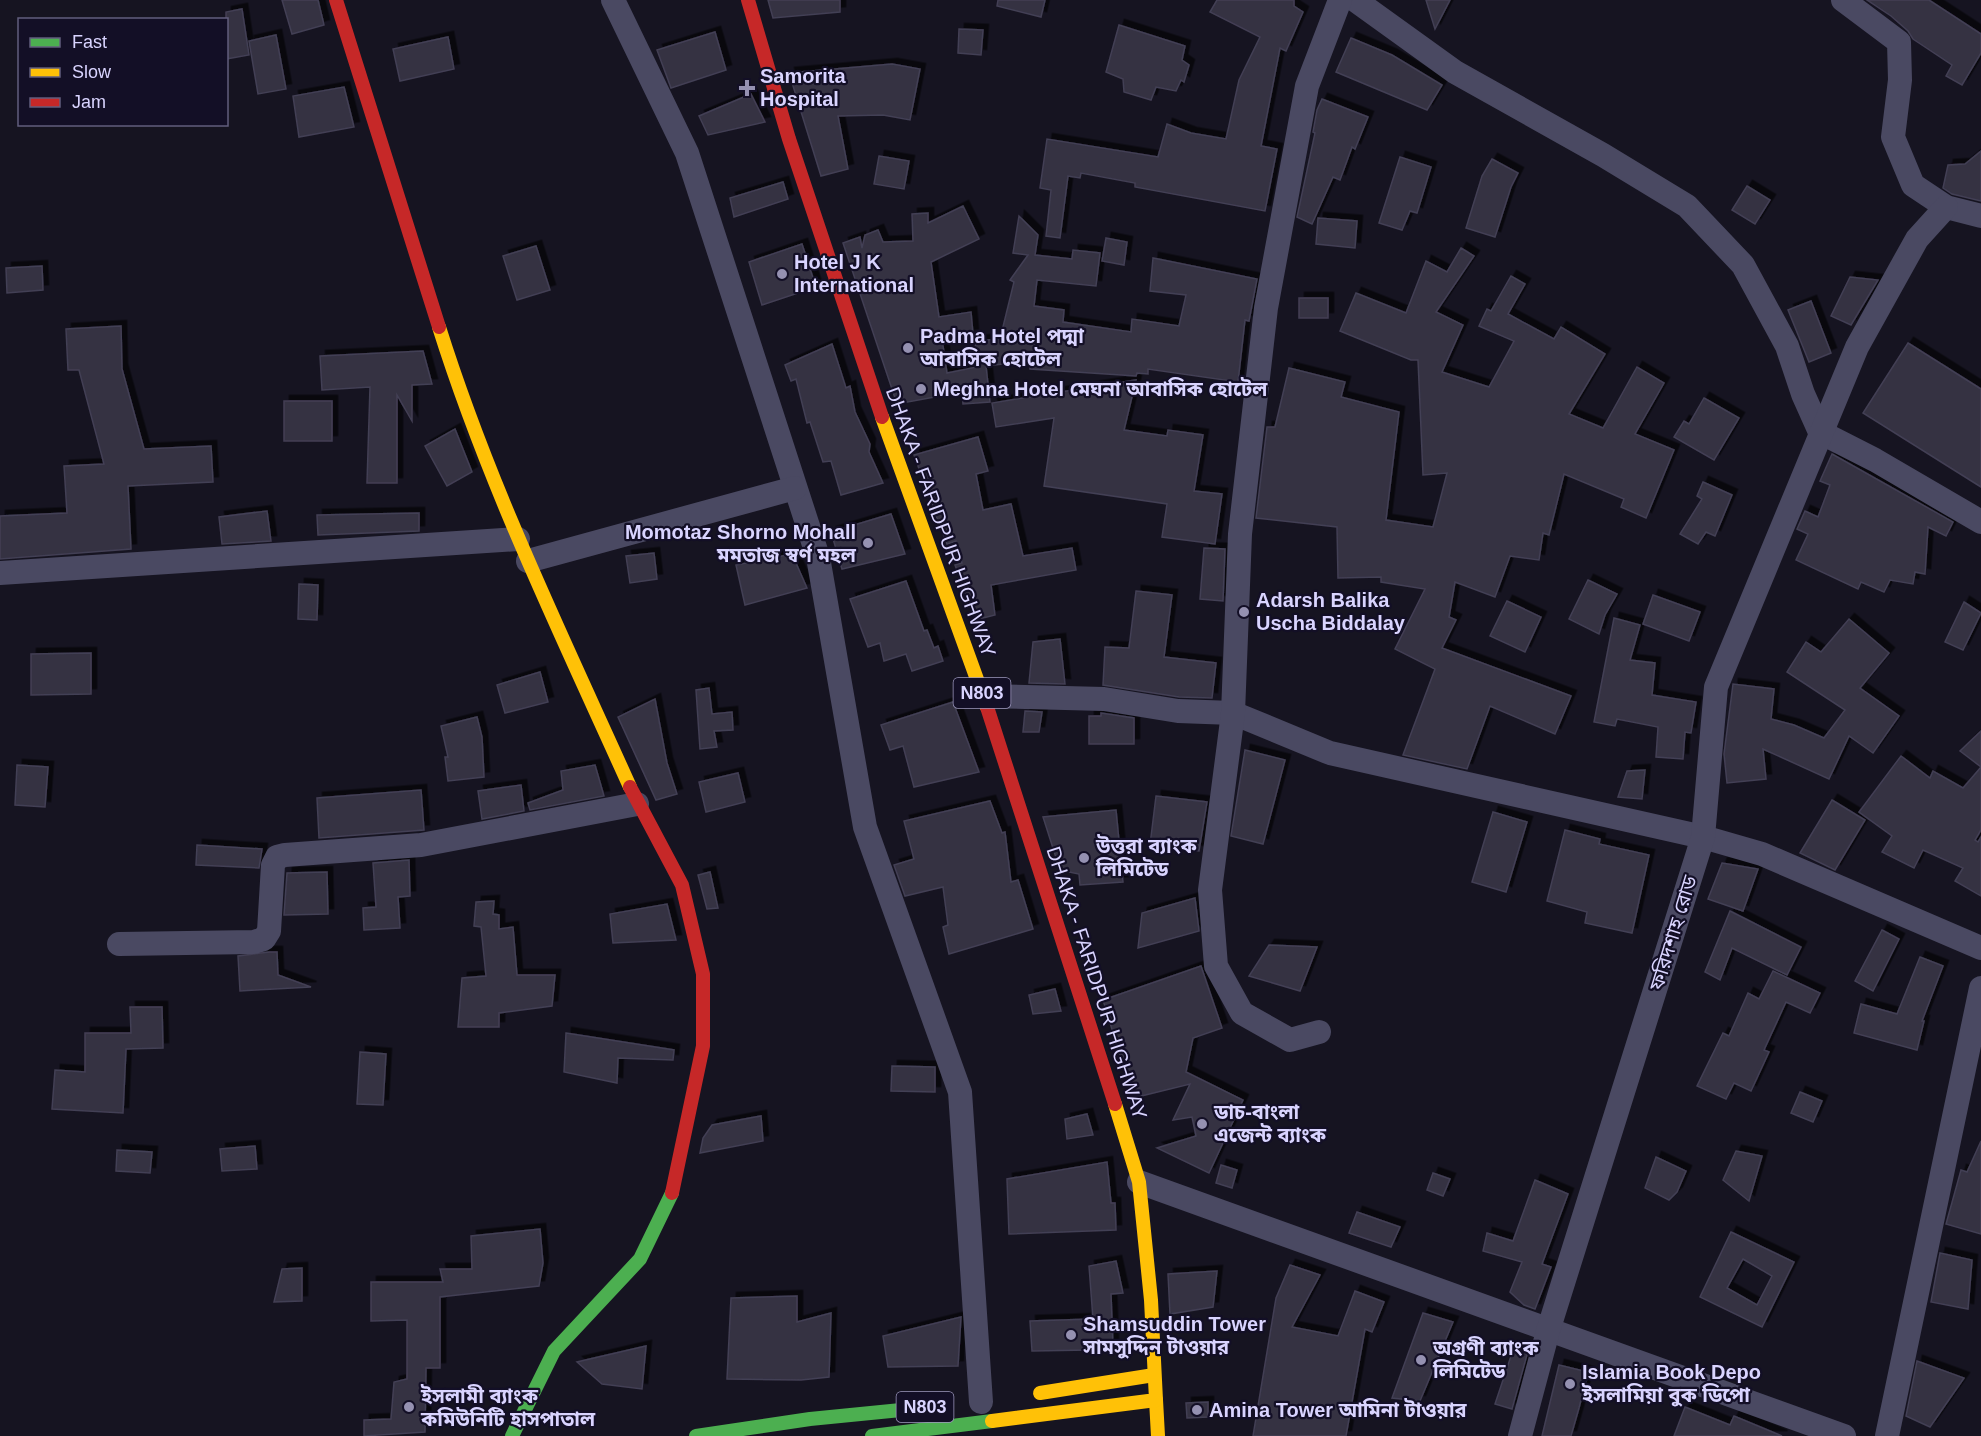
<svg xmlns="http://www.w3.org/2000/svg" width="1981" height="1436" font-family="Helvetica,'Noto Sans Bengali',sans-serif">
	<defs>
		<filter id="shadow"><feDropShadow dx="5.5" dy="-5.5" stdDeviation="0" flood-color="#0009"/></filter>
	</defs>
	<rect width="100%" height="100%" fill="#161421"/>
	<g fill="#343243" stroke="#433f54" stroke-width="1.5" fill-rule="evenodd" filter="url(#shadow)">
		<path d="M282 0H318L324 25 292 34Z"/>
		<path d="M768 0H840V12L773 18Z"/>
		<path d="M998 0H1045L1041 17 997 6Z"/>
		<path d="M1217 0H1294V6L1303 12 1286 51 1280 48 1261 146 1277 149 1265 211 1135 187V183L1081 173 1080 178 1068 176 1060 238 1046 236 1051 190 1040 188 1047 139 1158 157 1167 124 1191 133 1226 139 1239 80 1260 37 1210 12Z"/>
		<path d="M1426 0H1450L1435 29Z"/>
		<path d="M1867 0H1929L1981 34V53L1962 85 1946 76 1952 65 1913 39 1908 31 1891 16Z"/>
		<path d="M242 9 249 55 226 59V12Z"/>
		<path d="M1119 25 1185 46 1182 60 1189 65 1184 82 1181 80 1176 91 1156 87 1151 100 1124 92 1123 79 1106 72Z"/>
		<path d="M959 29 983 30 981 55 958 53Z"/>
		<path d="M715 32 726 70 671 88 657 50Z"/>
		<path d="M276 35 286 89 258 94 249 41Z"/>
		<path d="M448 37 454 69 400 81 393 49Z"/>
		<path d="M1351 38 1392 55 1442 85 1427 110 1336 72Z"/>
		<path d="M892 64 920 69 910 120 883 115 838 116 848 169 821 176 789 73Z"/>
		<path d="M344 87 354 127 299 137 293 96Z"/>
		<path d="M751 94 765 122 708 135 699 116Z"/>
		<path d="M1322 99 1368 117 1355 149 1352 147 1340 180 1333 177 1312 224 1297 217 1315 133 1313 132 1317 110Z"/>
		<path d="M1981 151V201L1952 194 1943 188 1948 165 1965 164Z"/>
		<path d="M879 156 909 161 904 189 874 184Z"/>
		<path d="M1400 157 1431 167 1417 213 1410 211 1402 230 1379 223Z"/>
		<path d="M1492 159 1518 173 1511 187 1495 237 1466 228 1482 176Z"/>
		<path d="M783 182 788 199 734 217 730 198Z"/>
		<path d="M1747 186 1770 200 1755 224 1732 210Z"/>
		<path d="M963 206 979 239 931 262 939 317 971 312 973 334 942 339 947 373 977 367 975 341 1000 339 1014 282 1010 280 1028 255 1013 253 1019 216 1038 235 1035 255 1072 259 1073 250 1100 253 1096 286 1037 280 1034 306 1064 310 1063 322 1131 332 1132 319 1179 326 1186 295 1150 291 1153 258 1257 279 1249 321 1245 320 1238 382 1148 369V374L1137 373 1136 376 1030 369V361L986 366 990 402 963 404 962 392 897 404 843 243 860 237 862 248 865 235 878 230 883 242 913 241 912 214 928 213V223Z"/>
		<path d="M1318 218 1357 221 1355 248 1316 244Z"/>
		<path d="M1106 238 1127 242 1124 265 1102 261Z"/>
		<path d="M802 244 816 287 762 305 749 262Z"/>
		<path d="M536 246 550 290 517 300 503 256Z"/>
		<path d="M1461 248 1474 256 1436 312 1463 325 1442 372 1489 387 1514 341 1479 326 1487 309 1491 311 1511 276 1525 284 1508 314 1554 339 1561 327 1605 354 1569 414 1603 428 1637 367 1664 383 1635 434 1674 450 1646 518 1621 507 1624 499 1564 474 1549 535 1543 533 1539 560 1510 556 1495 597 1455 582 1449 617 1456 620 1442 648 1571 696 1555 734 1490 706 1467 769 1403 755 1435 669 1395 649 1425 589 1381 582V577L1338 578 1337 527 1256 518 1267 427H1275L1289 368 1345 382 1341 397 1399 412 1386 520 1433 527 1447 473 1423 475 1418 360H1411L1340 331 1356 293 1406 313 1426 261 1447 272Z"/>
		<path d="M42 266 43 290 7 293 6 268Z"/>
		<path d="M1850 277 1878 280 1851 325 1831 316Z"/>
		<rect x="1299" y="298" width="29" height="20"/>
		<path d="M1811 301 1831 353 1809 362 1788 310Z"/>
		<path d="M121 326 122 369 144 449 211 446 213 482 128 486 131 549 0 559V516L67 513 64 466 104 464 79 370H68L66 329Z"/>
		<path d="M1908 343 1981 389V487L1863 413Z"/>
		<path d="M832 344 846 388 850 386 855 412 870 444 869 452 883 483 841 495 831 461 823 462 810 422 807 423 796 379 791 381 785 365Z"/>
		<path d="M423 351 432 384 412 385V421L397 395V483H367L370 387 322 390 320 356Z"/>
		<path d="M1136 380 1124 430 1167 436 1168 430 1203 435 1194 491 1222 494 1215 544 1162 537 1167 504 1044 486 1054 418 996 427 992 403Z"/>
		<path d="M1704 398 1739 418 1714 460 1674 437 1684 421 1689 424Z"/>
		<rect x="284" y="401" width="48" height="40"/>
		<path d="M455 429 472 472 447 486 425 446Z"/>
		<path d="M978 437 988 471 976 474 983 510 1011 504 1023 556 1072 548 1076 570 991 585 995 615 975 620 955 565 962 563 956 541 947 544 933 508 930 487 926 488 914 455Z"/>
		<path d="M1832 454 1953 522 1946 536 1928 527 1925 574 1915 572 1913 584 1890 580 1884 592 1861 582 1858 589 1796 560 1808 534 1797 529 1805 511 1818 517 1830 485 1820 481Z"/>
		<path d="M1703 482 1732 495 1715 536 1706 532 1698 544 1680 534 1702 499 1697 496Z"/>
		<path d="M267 511 271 541 222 544 219 517Z"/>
		<path d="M419 513V531L318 535 317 515Z"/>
		<path d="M891 514 905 554 842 569 831 532Z"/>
		<path d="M1204 548 1225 549 1223 601 1200 599Z"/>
		<path d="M654 553 657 579 630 583 626 556Z"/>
		<path d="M792 554 807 588 745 605 736 565Z"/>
		<path d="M1588 580 1617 594 1605 615 1599 634 1569 619Z"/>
		<path d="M906 581 924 631 927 630 934 648 938 646 943 661 912 671 906 654 884 661 880 643 868 647 850 599Z"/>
		<path d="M299 584 318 585 317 620 298 619Z"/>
		<path d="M1136 591 1172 595 1164 657 1216 663 1212 698 1179 697 1103 685 1105 647 1129 648Z"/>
		<path d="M1653 595 1700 612 1689 641 1643 624Z"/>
		<path d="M1507 601 1541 617 1525 652 1490 636Z"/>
		<path d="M1964 602 1981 613 1963 650 1945 642Z"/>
		<path d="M1614 618 1640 625 1630 660 1655 663 1652 695 1696 702 1691 733 1685 732 1683 759 1656 757 1658 727 1617 719 1615 726 1594 722Z"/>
		<path d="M1849 619 1889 653 1860 688 1899 716 1873 753 1849 736 1829 779 1763 749 1766 779 1727 783 1724 754 1733 684 1774 689 1771 719 1794 725 1824 738 1845 710 1787 672 1806 642 1821 652Z"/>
		<path d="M1060 639 1065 684 1029 683 1033 642Z"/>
		<path d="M91 653V694L31 695V654Z"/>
		<path d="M540 672 548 702 505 713 497 685Z"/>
		<path d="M709 688 712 714 732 712 733 730 714 731 717 747 700 749 696 690Z"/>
		<path d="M655 699 667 763 677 794 656 800 618 717Z"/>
		<path d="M953 702 979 772 914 787 903 746 890 750 881 725Z"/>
		<path d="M1025 711 1042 712 1039 732H1023Z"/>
		<path d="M1101 713 1134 718V744H1089V716H1101Z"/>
		<path d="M477 717 482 737 484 777 448 781 445 757H448L441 726Z"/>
		<path d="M1981 731V830L1975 840 1978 842 1981 837V896L1955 881 1963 868 1923 850 1914 868 1882 852 1892 836 1859 812 1901 756 1930 778 1933 771 1963 788 1981 767 1960 751Z"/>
		<path d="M1245 750 1285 760 1263 844 1231 836Z"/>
		<path d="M17 765 48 767 45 807 15 805Z"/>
		<path d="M595 765 604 796 530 810 528 803 563 790 561 771Z"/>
		<path d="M1645 770 1642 799 1618 797 1627 771Z"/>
		<path d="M738 773 745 802 706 812 699 782Z"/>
		<path d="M521 785 524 811 482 819 478 791Z"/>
		<path d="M421 790 424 830 319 838 317 798Z"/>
		<path d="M1156 796 1207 802 1199 851 1150 845Z"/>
		<path d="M1832 800 1865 820 1835 870 1800 853Z"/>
		<path d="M990 801 1002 833 1005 832 1011 882 1018 880 1033 929 949 954 943 927 948 925 943 887 905 896 894 865 914 859 904 821Z"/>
		<path d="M1116 810 1123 882 1080 885 1079 874 1060 870 1043 817Z"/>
		<path d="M1493 812 1527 822 1506 892 1472 882Z"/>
		<path d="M1565 830 1600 839 1599 844 1649 855 1632 933 1585 923 1587 912 1547 901Z"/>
		<path d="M197 845 262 849 259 868 196 865Z"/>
		<path d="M409 860 410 896 398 897 400 928 364 930 363 908 376 907 373 863Z"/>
		<path d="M1722 863 1758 869 1743 911 1708 899Z"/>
		<path d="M327 872 328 914 284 915 287 873Z"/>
		<path d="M710 872 718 908 707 909 698 875Z"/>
		<path d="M1195 898 1199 931 1138 948 1142 913Z"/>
		<path d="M494 901 493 914 499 915V929L513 927 517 975H555L552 1006 499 1013V1027H458L462 978 486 976 481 927 474 926 476 902Z"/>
		<path d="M667 904 676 940 613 943 610 914Z"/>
		<path d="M1730 911 1801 947 1787 975 1732 948 1720 980 1705 972Z"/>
		<path d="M1882 930 1899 939 1873 991 1855 981Z"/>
		<path d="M1269 945 1317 947 1300 991 1249 976Z"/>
		<path d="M269 952H277L278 975 311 987 240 991 238 956Z"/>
		<path d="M1920 957 1943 966 1922 1021H1924L1917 1050 1854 1033 1861 1004 1897 1014Z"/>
		<path d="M1201 966 1222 1028 1193 1038 1186 1072 1243 1100 1209 1173 1157 1148 1196 1136 1192 1117 1173 1120 1190 1084 1133 1098 1103 1000Z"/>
		<path d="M1773 971 1820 993 1810 1013 1786 1002 1764 1050 1769 1052 1751 1091 1734 1083 1726 1099 1697 1086 1723 1033 1729 1036 1748 993 1759 999Z"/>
		<path d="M1055 989 1061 1011 1033 1014 1029 995Z"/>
		<path d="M130 1007H162L163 1048 126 1049 123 1113 52 1109 55 1070 85 1072V1033H131Z"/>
		<path d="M566 1033 674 1050 673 1060 618 1058 617 1083 564 1072Z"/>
		<path d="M360 1052 386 1054 383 1105 357 1104Z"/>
		<path d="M892 1066 935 1067V1092L891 1091Z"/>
		<path d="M1800 1092 1822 1101 1813 1122 1791 1113Z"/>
		<path d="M1087 1114 1093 1135 1067 1139 1065 1119Z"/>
		<path d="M761 1116 763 1141 700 1153 703 1138 712 1125Z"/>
		<path d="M1981 1141V1234L1946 1224 1961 1170 1967 1172Z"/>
		<path d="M255 1146 257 1169 222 1171 220 1149Z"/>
		<path d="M117 1150 152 1152 150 1173 116 1171Z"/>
		<path d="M1736 1151 1762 1156 1749 1201 1723 1180Z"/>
		<path d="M1656 1157 1686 1171 1677 1192 1669 1200 1645 1188Z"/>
		<path d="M1107 1162 1111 1203H1115L1116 1230 1009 1234 1007 1179Z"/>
		<path d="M1221 1165 1237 1170 1232 1188 1216 1183Z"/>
		<path d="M1433 1173 1450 1179 1443 1196 1427 1190Z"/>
		<path d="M1535 1180 1568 1194 1542 1264 1551 1267 1535 1309 1524 1305 1510 1292 1522 1262 1483 1251 1487 1233 1513 1241Z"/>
		<path d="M1357 1212 1400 1227 1391 1247 1349 1233Z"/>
		<path d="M540 1229 543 1263 539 1286 440 1297V1368H426L425 1432 364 1436V1420L391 1419 394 1382 407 1379V1320L371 1321V1282H443L440 1269H472L471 1236Z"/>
		<path d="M1731 1232 1794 1262 1762 1327 1700 1297ZM1743 1259 1772 1276 1757 1305 1727 1288Z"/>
		<path d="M1940 1253 1972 1260 1968 1309 1931 1302Z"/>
		<path d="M1116 1261 1123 1293 1111 1294 1113 1346 1090 1350 1032 1351 1030 1321 1093 1319 1089 1266Z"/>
		<path d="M1290 1265 1320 1275 1292 1327 1338 1336 1355 1291 1384 1302 1372 1332 1365 1329 1346 1436H1253L1276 1298Z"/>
		<path d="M302 1268V1301L274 1302 282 1269Z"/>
		<path d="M1217 1271 1213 1307 1170 1314 1168 1274Z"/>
		<path d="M797 1296V1322L831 1313 829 1377 801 1380 727 1379 731 1298Z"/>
		<path d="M1423 1313 1453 1322 1420 1401 1392 1398Z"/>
		<path d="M961 1317 958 1366 888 1367 883 1336Z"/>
		<path d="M646 1346 642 1389 602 1384 577 1362Z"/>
		<path d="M1514 1347 1528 1351 1512 1409 1495 1404Z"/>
		<path d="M1917 1361 1964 1378 1930 1427 1906 1416Z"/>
		<path d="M1559 1365 1588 1372 1579 1408 1571 1436H1542Z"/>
		<path d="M1208 1402V1417L1187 1418 1186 1403Z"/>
		<path d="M1685 1407 1730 1425 1734 1416 1782 1436H1674Z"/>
	</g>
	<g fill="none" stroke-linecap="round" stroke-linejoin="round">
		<g stroke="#4a4962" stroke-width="24">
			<path d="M613 0 687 153 818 557 865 827 960 1092 981 1402"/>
			<path d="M1355 0 1455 72 1603 155 1687 206 1743 265 1787 346 1803 394 1820 432 1875 460 1981 522"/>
			<path d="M1843 0 1899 42 1900 80 1893 137 1913 185 1946 207 1981 216"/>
			<path d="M528 561 795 488"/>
			<path d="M0 573 518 539"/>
			<path d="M983 696 1104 699 1178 711 1233 713 1330 753 1703 837 1762 854 1981 948"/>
			<path d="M119 944 254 942 264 939 269 931 273 865 277 857 285 855 421 845 637 804"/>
			<path d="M1319 1032 1290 1040 1242 1013 1216 966 1210 890 1233 713 1240 534 1266 308 1307 86 1340 0"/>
			<path d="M1139 1182C1375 1265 1609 1352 1844 1436"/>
			<path d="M1520 1436 1548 1331 1703 837 1716 687 1857 347 1917 239 1946 207"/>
			<path d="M1887 1436 1981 988"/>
		</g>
		<g stroke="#4caf50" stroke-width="14">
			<path d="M512 1436 554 1351 640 1259 672 1193"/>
			<path d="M696 1436 810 1419 911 1409"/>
			<path d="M872 1436 992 1421"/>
		</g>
		<g stroke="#ffc107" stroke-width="14">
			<path d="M439 327C489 486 562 636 630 787"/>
			<path d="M882 417 987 707"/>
			<path d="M1040 1393 1154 1375"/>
			<path d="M1156 1400 1158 1436"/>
			<path d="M992 1421 1156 1400 1151 1300 1139 1182 1115 1104"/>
		</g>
		<g stroke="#c62828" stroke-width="14">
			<path d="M336 0 439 327"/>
			<path d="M748 0 789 139 882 417"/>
			<path d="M987 707 1115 1104"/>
			<path d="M630 787 682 885 703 974V1046L672 1193"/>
		</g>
	</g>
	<g fill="#9591b1" stroke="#130f26" stroke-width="2">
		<path d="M744 79h6v6h6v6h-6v6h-6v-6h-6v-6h6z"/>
		<circle cx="782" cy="274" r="6"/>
		<circle cx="908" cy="348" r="6"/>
		<circle cx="921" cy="389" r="6"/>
		<circle cx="868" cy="543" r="6"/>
		<circle cx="1244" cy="612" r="6"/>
		<circle cx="1084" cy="858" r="6"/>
		<circle cx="1202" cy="1124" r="6"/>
		<circle cx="1071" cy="1335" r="6"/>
		<circle cx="1421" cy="1360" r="6"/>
		<circle cx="1570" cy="1384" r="6"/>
		<circle cx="409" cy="1407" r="6"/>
		<circle cx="1197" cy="1410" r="6"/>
	</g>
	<g text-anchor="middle" stroke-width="4.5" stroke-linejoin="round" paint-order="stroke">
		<g fill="#130f26" stroke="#9e99be" stroke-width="1.5">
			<rect x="953.5" y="678" width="57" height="30" rx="4.5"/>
			<rect x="896.5" y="1392" width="57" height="30" rx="4.5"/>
		</g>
		<g font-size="18" font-weight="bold" fill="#d9d4ff">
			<text x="982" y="699">N803</text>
			<text x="925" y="1413">N803</text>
		</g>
		<g font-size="20" font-weight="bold" fill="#d9d4ff" stroke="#130f26" text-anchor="start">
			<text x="760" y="83">Samorita<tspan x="760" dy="23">Hospital</tspan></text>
			<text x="794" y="269">Hotel J K<tspan x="794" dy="23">International</tspan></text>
			<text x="920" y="343">Padma Hotel পদ্মা<tspan x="920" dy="23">আবাসিক হোটেল</tspan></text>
			<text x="933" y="396">Meghna Hotel মেঘনা আবাসিক হোটেল</text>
			<text x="856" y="539" text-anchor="end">Momotaz Shorno Mohall<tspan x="856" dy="23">মমতাজ স্বর্ণ মহল</tspan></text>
			<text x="1256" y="607">Adarsh Balika<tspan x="1256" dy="23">Uscha Biddalay</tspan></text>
			<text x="1096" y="853">উত্তরা ব্যাংক<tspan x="1096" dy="23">লিমিটেড</tspan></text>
			<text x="1214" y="1119">ডাচ-বাংলা<tspan x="1214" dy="23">এজেন্ট ব্যাংক</tspan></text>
			<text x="1083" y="1331">Shamsuddin Tower<tspan x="1083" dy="23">সামসুদ্দিন টাওয়ার</tspan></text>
			<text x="1433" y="1355">অগ্রণী ব্যাংক<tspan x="1433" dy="23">লিমিটেড</tspan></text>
			<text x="1582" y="1379">Islamia Book Depo<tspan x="1582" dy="23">ইসলামিয়া বুক ডিপো</tspan></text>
			<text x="421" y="1403">ইসলামী ব্যাংক<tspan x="421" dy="23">কমিউনিটি হাসপাতাল</tspan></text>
			<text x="1209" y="1417">Amina Tower আমিনা টাওয়ার</text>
		</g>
		<g font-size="20" fill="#d9d4ff" stroke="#130f26">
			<text transform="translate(941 522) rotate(70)" y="7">DHAKA - FARIDPUR HIGHWAY</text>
			<text transform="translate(1673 933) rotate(-73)" y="7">ফরিদশাহ রোড</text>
			<text transform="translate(1097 983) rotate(72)" y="7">DHAKA - FARIDPUR HIGHWAY</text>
		</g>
	</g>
	<rect x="18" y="18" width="210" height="108" fill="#130f26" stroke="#625e7d" stroke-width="1.5"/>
	<rect x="30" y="38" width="30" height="9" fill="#4caf50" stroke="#625e7d" stroke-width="1.5"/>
	<text x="72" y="48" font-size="18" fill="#d9d4ff">Fast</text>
	<rect x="30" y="68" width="30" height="9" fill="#ffc107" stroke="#625e7d" stroke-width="1.5"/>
	<text x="72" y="78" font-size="18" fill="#d9d4ff">Slow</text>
	<rect x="30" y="98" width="30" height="9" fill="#c62828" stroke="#625e7d" stroke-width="1.5"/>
	<text x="72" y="108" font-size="18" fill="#d9d4ff">Jam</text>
</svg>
